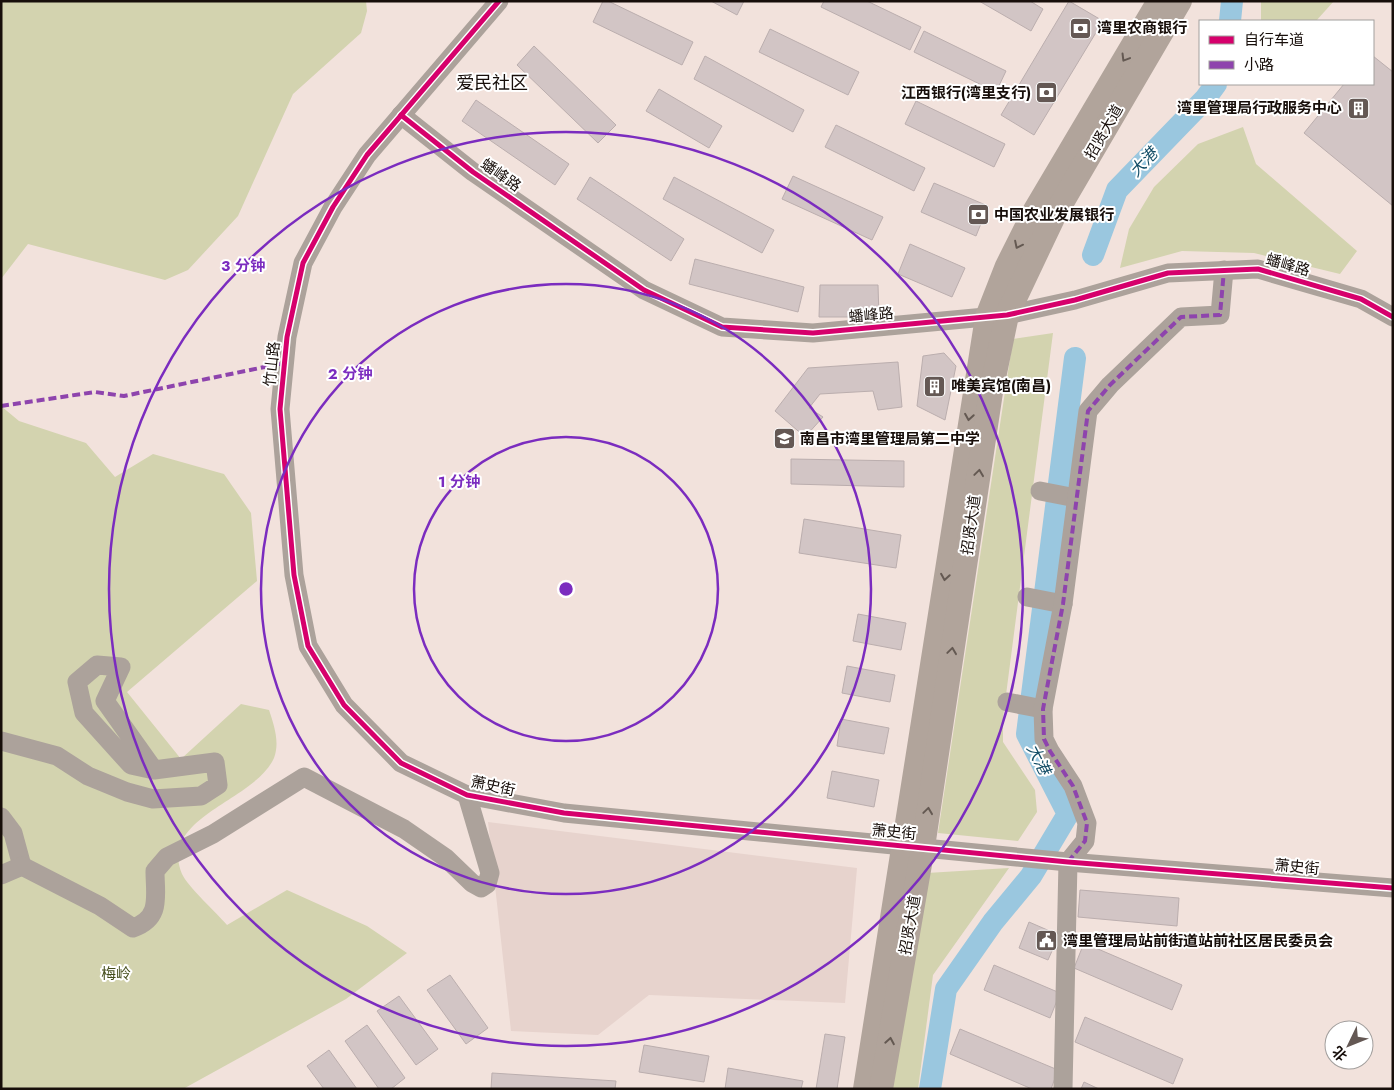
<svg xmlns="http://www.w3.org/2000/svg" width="1394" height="1090" font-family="Jost,'Noto Sans SC',sans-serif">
	<rect width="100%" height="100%" fill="#f2e2dc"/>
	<path fill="#e7d3cd" d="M488 822 857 868 845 1003 649 995 598 1035 511 1031Z"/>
	<g fill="#d3d3af">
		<path d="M1 1H366L367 11 361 33 293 94 238 216 188 270 165 280 28 244 1 279Z"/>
		<path d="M1261 1H1334L1316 21H1261Z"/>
		<path d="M1243 127 1256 164 1357 251 1340 274 1254 253 1182 251 1120 268 1129 229 1154 187 1198 144Z"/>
		<path d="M1053 333 1003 718V742L1035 790 1037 812 1018 841 938 833 1013 339Z"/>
		<path d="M1 406 19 421 86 443 115 477 153 454 224 474 251 513 257 581 127 692 181 759 241 704 269 710C274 725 280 742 274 758 255 801 158 817 182 874 188 887 217 913 227 925L287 890 367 926 407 953 346 999 183 1089H1Z"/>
		<path d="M1009 868 933 975 918 1089H890L927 873Z"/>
	</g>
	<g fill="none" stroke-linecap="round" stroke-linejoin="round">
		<g stroke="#9ac7df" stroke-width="22">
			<path d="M1230 21 1232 1"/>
			<path d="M1093 255 1117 190 1205 99 1216 84"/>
			<path d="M930 1089 946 989 993 922 1031 876 1068 814 1027 734 1075 358"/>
		</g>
	</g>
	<g fill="#d2c5c5" stroke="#bbaeae">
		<path d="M603 1H608L693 42 682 65 593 22Z"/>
		<path d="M711 1H744L737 15Z"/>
		<path d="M824 1H867L921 27 910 50 821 7Z"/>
		<path d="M979 1H1030L1043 9 1031 31Z"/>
		<path d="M1069 1 1103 21 1034 135 1001 115Z"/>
		<path d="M770 29 859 72 848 95 759 52Z"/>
		<path d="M924 31 1006 71 996 92 914 52Z"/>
		<path d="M534 46 616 125 598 143 517 65Z"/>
		<path d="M705 56 804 110 793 132 694 79Z"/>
		<path d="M1373 56 1393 72V206L1304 133 1344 84H1373Z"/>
		<path d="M659 89 722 126 709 148 646 111Z"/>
		<path d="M476 100 569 164 555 185 462 121Z"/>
		<path d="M916 101 1005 144 994 167 905 124Z"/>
		<path d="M836 125 925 168 914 191 825 147Z"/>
		<path d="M793 176 883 217 872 240 782 199Z"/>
		<path d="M590 177 684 239 671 261 577 199Z"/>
		<path d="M674 177 774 230 762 253 663 199Z"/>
		<path d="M934 183 988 206 976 236 921 212Z"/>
		<path d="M910 244 965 268 952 297 898 274Z"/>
		<path d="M695 259 804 287 798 312 689 284Z"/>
		<path d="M820 285H878L879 317H819Z"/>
		<path d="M944 353 956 366 945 420 917 406 923 356Z"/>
		<path d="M898 362 902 407 878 410 873 391 820 394 809 408 823 417 805 437 775 411 808 368Z"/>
		<path d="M791 459 904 461V487L791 484Z"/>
		<path d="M804 519 901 535 896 568 799 553Z"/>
		<path d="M858 614 906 623 901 650 853 641Z"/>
		<path d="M847 666 895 675 890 702 842 693Z"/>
		<path d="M841 719 889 728 884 754 837 746Z"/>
		<path d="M832 771 879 780 874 807 827 798Z"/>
		<path d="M1080 890 1179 898 1177 926 1078 917Z"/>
		<path d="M1029 922 1059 935 1048 960 1019 948Z"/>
		<path d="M1084 943 1182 985 1172 1010 1074 968Z"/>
		<path d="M994 965 1060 993 1050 1018 984 990Z"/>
		<path d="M450 975 488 1028 466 1044 427 990Z"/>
		<path d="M399 996 438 1049 416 1065 377 1011Z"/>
		<path d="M1085 1017 1183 1059 1173 1084 1075 1042Z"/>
		<path d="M367 1025 405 1078 391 1089H379L345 1041Z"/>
		<path d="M960 1029 1058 1070 1051 1089H1032L950 1054Z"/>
		<path d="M825 1034 845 1037 837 1089H816Z"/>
		<path d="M644 1045 709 1056 704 1082 639 1072Z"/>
		<path d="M329 1050 357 1089H324L307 1066Z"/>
		<path d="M728 1068 803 1081 801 1089H725Z"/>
		<path d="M492 1073 616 1081 615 1089H491Z"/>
		<path d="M1084 1082 1099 1089H1081Z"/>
	</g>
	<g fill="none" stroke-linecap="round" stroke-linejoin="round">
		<g stroke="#aca29b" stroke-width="19">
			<path d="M499 1 367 155 333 207 303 263 287 337 280 409 294 575 308 646 344 705 401 763 467 795 564 813 1068 862 1393 888"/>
			<path d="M401 115 473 172 644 290 722 327 813 333 1007 315 1075 300 1168 273 1258 269 1361 299 1393 317"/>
			<path d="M1040 491 1076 498"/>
			<path d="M1027 597 1063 604"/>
			<path d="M1007 702 1043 709"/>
			<path d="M1 741 57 756 88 776 127 792 153 799 201 796 218 785 215 762 154 770 131 765 84 713 77 682 97 665 121 667 105 701 154 770"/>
			<path d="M1 817 13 833 22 866"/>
			<path d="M1 875 22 866 100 906 133 928C162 918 155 896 155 871L167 857 213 834 304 777 404 829 446 858 472 883 481 888 487 884 490 873 467 795"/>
			<path d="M1063 1089 1068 862 1085 841 1087 823 1073 786 1050 751 1044 739 1043 709 1063 604 1088 411 1110 385 1181 317 1220 315 1224 270"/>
		</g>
		<g stroke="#b1a49b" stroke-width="24">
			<path d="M865 1089 987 317 1007 266 1035 210 1159 1"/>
			<path d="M881 1089 923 847 991 392 1007 315 1053 218 1180 1"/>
		</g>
		<g stroke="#8e44ad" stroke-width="4" stroke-dasharray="8 4" stroke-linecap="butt">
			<path d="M1 406 95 392 124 396 284 363"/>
			<path d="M1068 862 1085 841 1087 823 1073 786 1050 751 1044 739 1043 709 1063 604 1088 411 1110 385 1181 317 1220 315 1224 270"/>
		</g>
		<defs>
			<g id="cycleway">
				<path d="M499 1 367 155 333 207 303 263 287 337 280 409 294 575 308 646 344 705 401 763 467 795 564 813 1068 862 1393 888"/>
				<path d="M401 115 473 172 644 290 722 327 813 333 1007 315 1075 300 1168 273 1258 269 1361 299 1393 317"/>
			</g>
		</defs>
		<use href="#cycleway" stroke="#fff" stroke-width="8"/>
		<use href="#cycleway" stroke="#d6006c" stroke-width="5"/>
	</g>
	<defs><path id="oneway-chevron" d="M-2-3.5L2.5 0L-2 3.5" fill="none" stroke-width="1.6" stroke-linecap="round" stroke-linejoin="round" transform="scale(1.25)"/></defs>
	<g stroke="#645952">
		<use href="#oneway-chevron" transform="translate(1125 58) rotate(121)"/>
		<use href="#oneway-chevron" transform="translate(1018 245) rotate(116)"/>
		<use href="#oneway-chevron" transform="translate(969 417) rotate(99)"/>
		<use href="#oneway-chevron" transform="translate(979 473) rotate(-82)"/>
		<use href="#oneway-chevron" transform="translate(945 577) rotate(99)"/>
		<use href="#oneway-chevron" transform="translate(952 651) rotate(-82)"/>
		<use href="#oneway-chevron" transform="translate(928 811) rotate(-82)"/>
		<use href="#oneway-chevron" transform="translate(890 1041) rotate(-80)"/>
	</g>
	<g fill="none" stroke="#7b2cbf" stroke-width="2.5">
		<circle cx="566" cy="589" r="152"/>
		<circle cx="566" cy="589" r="305"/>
		<circle cx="566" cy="589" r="457"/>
	</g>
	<defs>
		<symbol id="bank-square" viewBox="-11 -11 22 22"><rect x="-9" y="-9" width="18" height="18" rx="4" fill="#645854" stroke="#fff"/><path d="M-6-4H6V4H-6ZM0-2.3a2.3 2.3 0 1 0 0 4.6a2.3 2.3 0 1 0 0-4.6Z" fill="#fff"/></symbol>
		<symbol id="building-square" viewBox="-11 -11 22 22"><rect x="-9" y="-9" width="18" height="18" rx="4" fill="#645854" stroke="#fff"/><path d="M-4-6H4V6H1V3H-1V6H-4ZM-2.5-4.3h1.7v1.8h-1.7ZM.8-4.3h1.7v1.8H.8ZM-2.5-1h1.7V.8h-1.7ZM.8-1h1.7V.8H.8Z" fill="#fff"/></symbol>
		<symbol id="school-square" viewBox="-11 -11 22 22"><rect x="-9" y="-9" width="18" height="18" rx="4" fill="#645854" stroke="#fff"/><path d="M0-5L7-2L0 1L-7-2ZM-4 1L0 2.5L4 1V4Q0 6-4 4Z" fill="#fff"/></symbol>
		<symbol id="civic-square" viewBox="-11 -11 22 22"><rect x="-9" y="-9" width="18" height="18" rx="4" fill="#645854" stroke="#fff"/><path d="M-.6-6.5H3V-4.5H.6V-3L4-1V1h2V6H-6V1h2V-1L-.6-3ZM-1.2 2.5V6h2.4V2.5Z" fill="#fff"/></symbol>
	</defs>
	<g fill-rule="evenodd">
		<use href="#bank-square" x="1068" y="16" width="25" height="25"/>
		<use href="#bank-square" x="1034" y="80" width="25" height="25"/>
		<use href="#building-square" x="1346" y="96" width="25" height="25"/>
		<use href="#bank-square" x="966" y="202" width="25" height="25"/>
		<use href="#building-square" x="922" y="374" width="25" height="25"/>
		<use href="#school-square" x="772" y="426" width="25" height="25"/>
		<use href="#civic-square" x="1034" y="928" width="25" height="25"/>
	</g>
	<g text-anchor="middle" stroke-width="4" stroke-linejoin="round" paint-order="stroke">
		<g font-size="15" font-weight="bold" fill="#170e0a" stroke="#fff" text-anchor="start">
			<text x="1097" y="33">湾里农商银行</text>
			<text x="1031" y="98" text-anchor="end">江西银行(湾里支行)</text>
			<text x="1342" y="113" text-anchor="end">湾里管理局行政服务中心</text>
			<text x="994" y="220">中国农业发展银行</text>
			<text x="951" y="391">唯美宾馆(南昌)</text>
			<text x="800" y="444">南昌市湾里管理局第二中学</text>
			<text x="1063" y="946">湾里管理局站前街道站前社区居民委员会</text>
		</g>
		<g font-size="15" fill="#170e0a" stroke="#fff">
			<text transform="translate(1104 132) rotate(-60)" y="5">招贤大道</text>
			<text transform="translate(501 175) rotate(35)" y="5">蟠峰路</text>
			<text transform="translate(1288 265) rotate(16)" y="5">蟠峰路</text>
			<text transform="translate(871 315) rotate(-5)" y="5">蟠峰路</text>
			<text transform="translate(272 364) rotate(-84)" y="5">竹山路</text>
			<text transform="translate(971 525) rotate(-82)" y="5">招贤大道</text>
			<text transform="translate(493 786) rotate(12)" y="5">萧史街</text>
			<text transform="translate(894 832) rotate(5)" y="5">萧史街</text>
			<text transform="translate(1297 867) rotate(5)" y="5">萧史街</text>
			<text transform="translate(910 925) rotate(-80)" y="5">招贤大道</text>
		</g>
		<g font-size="15" fill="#444d1c" stroke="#fff">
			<text x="116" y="979">梅岭</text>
		</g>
		<g font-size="16" font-style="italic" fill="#134d66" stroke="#fff">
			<text transform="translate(1143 162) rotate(-47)" y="6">大港</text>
			<text transform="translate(1039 759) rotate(63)" y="6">大港</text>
		</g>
		<g font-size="18" fill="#170e0a" stroke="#fff">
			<text x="492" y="89">爱民社区</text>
		</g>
	</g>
	<circle cx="566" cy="589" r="8" fill="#7b2cbf" stroke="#fff" stroke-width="2.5"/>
	<g font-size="15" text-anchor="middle" font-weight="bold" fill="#7b2cbf" stroke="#fff" stroke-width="4" stroke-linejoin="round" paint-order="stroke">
		<text x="243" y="271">3 分钟</text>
		<text x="350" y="379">2 分钟</text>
		<text x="459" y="487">1 分钟</text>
	</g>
	<rect width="1394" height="1090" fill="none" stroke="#170e0a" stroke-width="5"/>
	<rect x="1199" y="20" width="175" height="65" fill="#ffffff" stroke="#a29f9d"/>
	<rect x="1209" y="36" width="25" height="8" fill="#d6006c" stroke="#a29f9d"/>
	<text x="1244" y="45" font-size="15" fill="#170e0a">自行车道</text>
	<rect x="1209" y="61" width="25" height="8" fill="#8e44ad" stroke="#a29f9d"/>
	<text x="1244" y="70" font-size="15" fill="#170e0a">小路</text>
	<g transform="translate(1349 1045) rotate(227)"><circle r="24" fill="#ffffff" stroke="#a29f9d"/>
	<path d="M0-4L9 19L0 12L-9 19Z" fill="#645854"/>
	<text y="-8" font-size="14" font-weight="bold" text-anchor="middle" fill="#170e0a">北</text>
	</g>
</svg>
